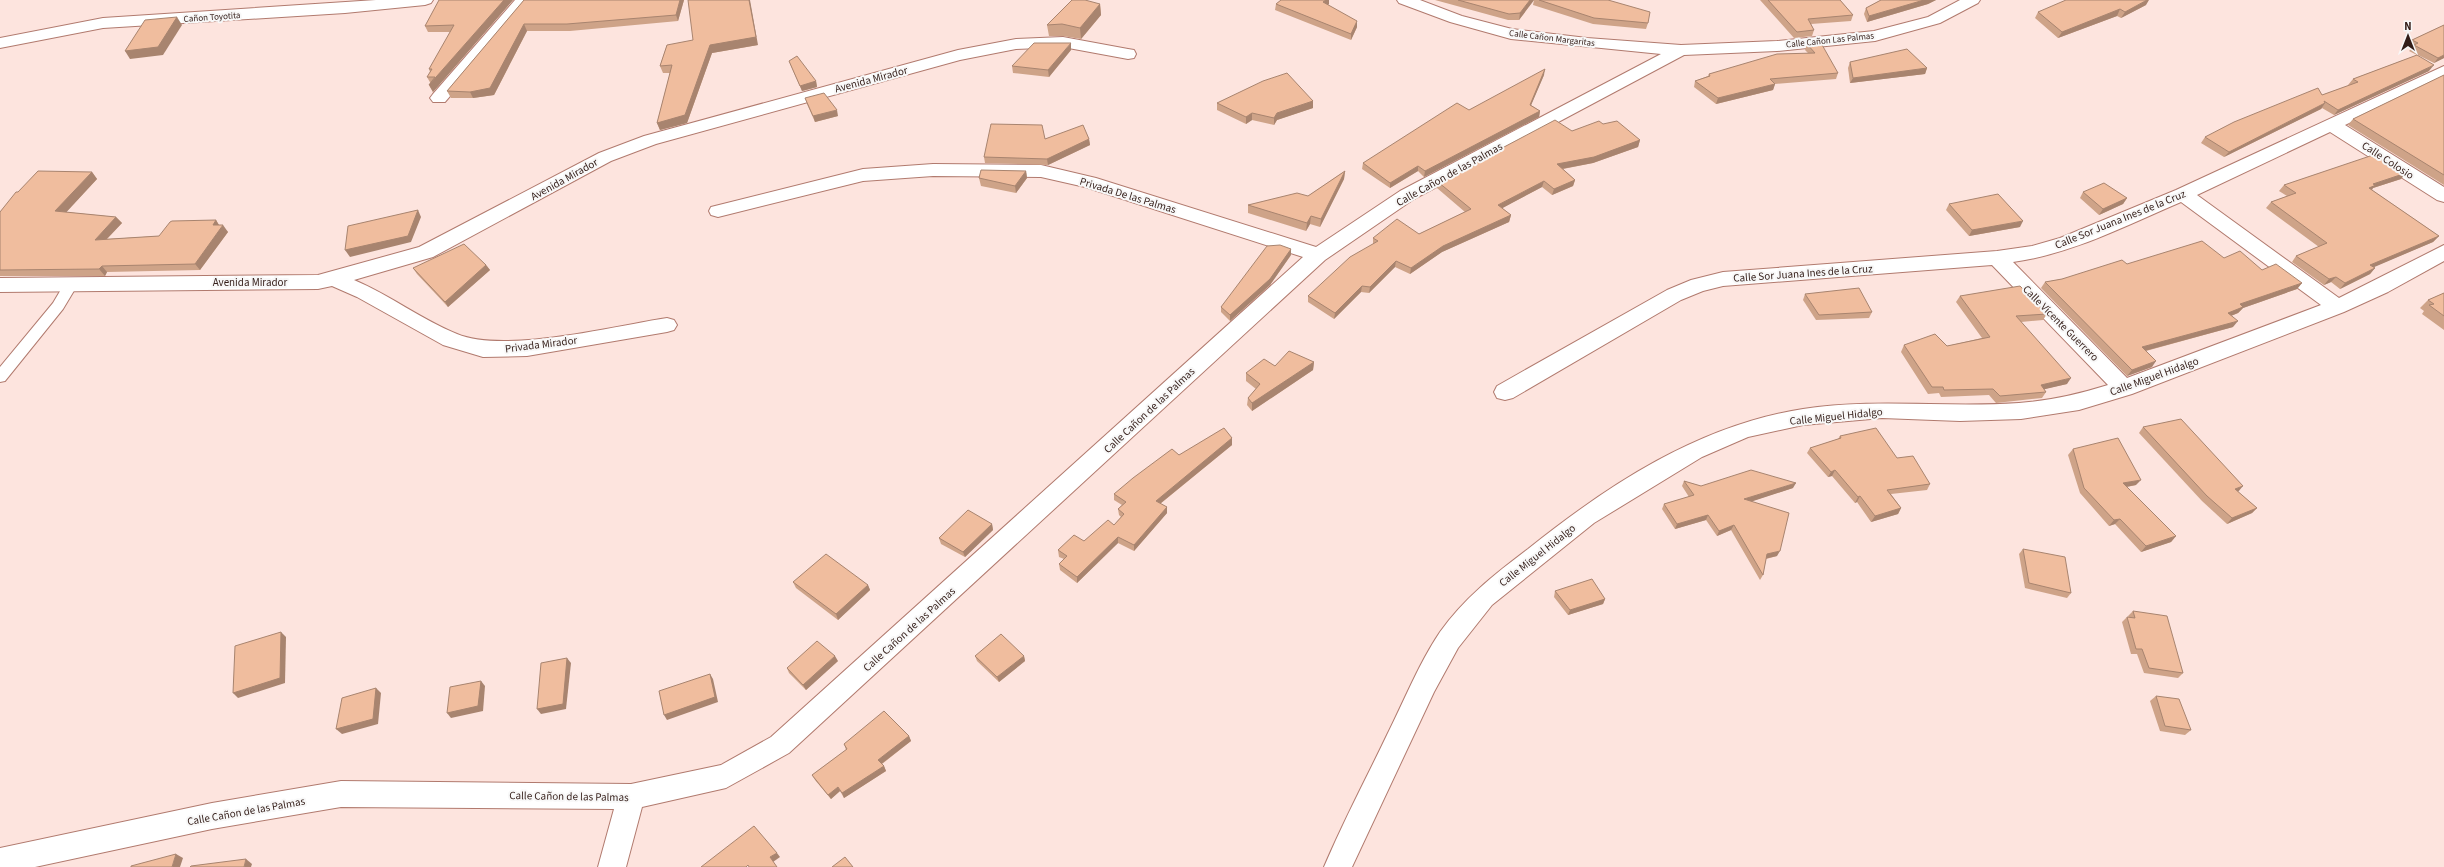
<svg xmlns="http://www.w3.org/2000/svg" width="2444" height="867" font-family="'Source Sans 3',sans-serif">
	<rect width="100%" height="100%" fill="#fde4de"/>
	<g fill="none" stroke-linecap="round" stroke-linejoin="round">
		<defs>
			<path id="service" d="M71 279 78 284 63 309 5 381 0 382V367L53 303 66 281Z"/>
			<g id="minor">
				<path d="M376 0H433L431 3 425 5 345 13 103 28 0 48V38L103 18Z"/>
				<path d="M515 0H532L445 102H433L430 98 433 94Z"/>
				<path d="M1397 0H1420L1462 16 1512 29 1587 38 1681 45 1777 41 1874 31 1928 17 1960 0H1980L1978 3 1940 23 1875 41 1777 51 1684 55 1414 199 1325 260 789 753 726 788 642 807 626 867H598L614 809 341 807 212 829 35 867H0V848L212 803 341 781 631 784 721 765 771 737 1303 257 1085 187 1041 177 933 176 863 181 718 217 711 215 709 211 711 207 863 169 933 164 1041 165 1096 178 1316 247 1400 191 1661 54 1511 39 1450 22 1399 3Z"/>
				<path d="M1063 37 1128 49 1134 50 1136 54 1134 58 1128 59 1063 47 1016 49 960 60 656 144 611 161 433 257 354 280C390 295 422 320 457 334 505 354 614 326 667 318L674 320 677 325 674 330 667 332 527 356 483 357 443 345 357 297 332 286 318 289 0 292V278L318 275 419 247 599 153 644 136 958 50 1016 39Z"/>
				<path d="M2444 66V77L2345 125 2444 187V202L2437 200 2330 132 2197 195 2339 298 2444 245V261L2388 292 2344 312 2132 394 2079 410 2021 419 1960 421 1882 418 1803 425 1748 437 1702 457 1594 523 1492 605 1458 648 1434 692 1352 867H1324C1343 822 1366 779 1387 735 1404 701 1419 663 1440 632 1464 598 1495 574 1528 549 1608 485 1699 425 1803 409 1875 398 1947 408 2019 403 2049 401 2079 394 2108 385L1992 265 1723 286 1703 291 1681 300 1513 398 1505 400 1497 398 1494 392 1497 386 1667 290 1691 280 1723 272 1997 251 2032 246 2060 238 2176 190ZM2181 202 2321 305 2127 378 2013 262C2072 254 2127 225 2181 202Z"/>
			</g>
		</defs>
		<use href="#service" stroke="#b17a6e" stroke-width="2"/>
		<use href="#minor" stroke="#b17a6e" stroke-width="2"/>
		<use href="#service" fill="#fff" fill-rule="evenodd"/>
		<use href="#minor" fill="#fff" fill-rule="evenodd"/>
	</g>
	<g fill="#cea388">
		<path d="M439 0H513L433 92 429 85 431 84 427 77 430 72 429 69 451 32H428L425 26Z"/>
		<path d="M524 0H684L678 21 570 31H527L494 95 473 98H451L447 91Z"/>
		<path d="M1281 0H1329V4L1328 5 1357 27 1351 40 1275 10 1276 4Z"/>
		<path d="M1435 0H1534L1519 20H1508Z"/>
		<path d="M1534 0H1608L1648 23 1646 29 1593 24 1533 5Z"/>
		<path d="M1760 0H1840L1853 15 1851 21 1811 24 1814 30 1812 36 1794 38Z"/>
		<path d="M1881 0H1936L1928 4 1867 22 1864 14 1866 8Z"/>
		<path d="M1100 4 1101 15 1081 39 1063 36H1049L1047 25Z"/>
		<path d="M2146 5 2121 18 2117 16 2058 38 2035 18 2038 12Z"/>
		<path d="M2444 25V58L2434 63 2418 55 2429 71 2334 115 2322 108 2321 109 2224 157 2201 143 2205 137 2350 85H2348L2353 79 2417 55 2409 51 2412 48 2408 46 2412 40Z"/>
		<path d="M1807 44 1838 73 1836 79 1775 84 1773 90 1716 104 1694 87 1695 81 1708 76 1709 74 1808 53 1805 50Z"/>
		<path d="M667 45H758L712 53 687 123 660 130 657 123 670 73H663L660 66Z"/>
		<path d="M1071 50 1049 77 1013 73 1012 66Z"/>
		<path d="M789 61 816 81 817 87 802 91 791 66Z"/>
		<path d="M1850 62 1927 68 1925 74 1850 83 1848 68Z"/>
		<path d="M1544 75 1531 105 1540 111 1539 117 1424 177 1418 171 1390 188 1362 169 1363 163 1469 110Z"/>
		<path d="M2444 75V185L2348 125 2353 119Z"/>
		<path d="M805 98 838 116 815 122 807 104Z"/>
		<path d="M1313 101V108L1277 120 1274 125 1252 120 1246 124 1217 110V103Z"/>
		<path d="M1603 124 1640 140 1638 147 1593 163 1563 169 1575 180 1573 186 1552 195 1542 187 1502 208 1511 215 1509 222 1442 252 1410 274 1395 267 1369 293 1361 292 1334 319 1308 302V296L1373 244V238L1419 234 1465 212 1437 188 1438 182 1572 131Z"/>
		<path d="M1045 139H1089L1090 145 1048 165 985 163 984 157Z"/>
		<path d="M1026 171 1027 178 1016 193 981 186 979 178Z"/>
		<path d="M1345 171 1344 179 1320 227 1310 224 1306 231 1248 213V205L1308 196Z"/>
		<path d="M92 172 97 179 66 212 116 217 122 223 107 239 159 236 216 220 219 225 228 232 200 270 107 272 105 276H0V212L18 192Z"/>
		<path d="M2406 173 2401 179 2373 188 2372 190 2439 236 2433 242 2373 267 2375 268 2370 274 2340 289 2331 282 2324 285 2292 262 2296 256 2319 247 2266 208 2271 202 2287 196 2279 191 2284 185Z"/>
		<path d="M2083 192 2127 198 2123 204 2099 215 2080 198Z"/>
		<path d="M1949 204 2020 227 1969 236 1946 210Z"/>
		<path d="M1291 255 1270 285 1230 321 1221 312V307Z"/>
		<path d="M2224 258 2262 270 2302 283 2297 289 2243 308 2238 313 2231 316 2233 327 2146 351 2152 367 2127 376 2041 288 2045 282 2062 279 2127 264Z"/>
		<path d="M486 265 490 270 448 307 417 274 413 268Z"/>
		<path d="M2444 293V330L2422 314 2424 311 2420 308 2428 300Z"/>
		<path d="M1805 294 1872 312 1869 318 1816 320 1803 300Z"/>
		<path d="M1960 296 2047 314 2043 320 2021 322 2067 384 2044 389 2046 392 2042 398 1996 403 1989 395 1941 397 1939 393 1928 394 1901 352 1904 345 1947 346 1982 338 1956 302Z"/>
		<path d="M1314 362 1313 370 1252 411 1247 405 1248 398 1256 389 1246 381V373L1275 366Z"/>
		<path d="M2143 427 2238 492 2257 508 2252 513 2227 524 2202 501 2139 433Z"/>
		<path d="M1840 436 1897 458 1930 484 1927 490 1891 494 1901 508 1898 514 1871 522 1857 502 1855 503 1832 476 1828 477 1807 453 1810 448 1838 439Z"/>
		<path d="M1232 438V445L1160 504 1167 507V513L1134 551 1118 543 1077 583 1060 570 1059 564 1064 559 1059 557 1058 550 1084 541 1114 525 1121 517 1119 515 1118 509 1122 505 1114 500V494L1179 455Z"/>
		<path d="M2073 449 2136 485 2127 487 2176 536 2171 542 2141 552 2115 524 2109 526 2080 493 2068 455Z"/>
		<path d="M1684 481 1701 486 1793 488 1752 501 1777 556 1766 559 1763 575 1760 580 1731 530 1717 536 1706 520 1675 529 1662 509 1664 504 1689 497 1682 486Z"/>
		<path d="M992 524 993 530 965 557 941 544 939 538Z"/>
		<path d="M2023 549 2071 593 2067 598 2025 588 2019 554Z"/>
		<path d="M793 582 868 585 870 590 838 620 796 588Z"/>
		<path d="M1555 591 1605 599 1603 604 1568 615 1554 597Z"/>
		<path d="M2133 611 2183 673 2178 678 2144 673 2137 654H2131L2122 622 2127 617 2129 618 2128 616Z"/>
		<path d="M975 656H1024L1025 661 999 682 977 661Z"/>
		<path d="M838 661 806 690 789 673 787 668Z"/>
		<path d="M2156 696 2191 730 2185 735 2160 731 2150 701Z"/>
		<path d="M909 736 911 741 882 764 884 766 886 771 844 798 840 791 831 799 815 780 812 775 846 750 844 744Z"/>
	</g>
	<g fill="#a8846f">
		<path d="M504 0H513L433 92 429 85Z"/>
		<path d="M680 0H684L678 21 676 15Z"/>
		<path d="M749 0H750L758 45 712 53 687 123 660 130 657 123 710 45Z"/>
		<path d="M1326 0H1329V4L1322 8 1323 2Z"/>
		<path d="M1530 0H1534L1519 20 1520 13Z"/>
		<path d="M1924 0H1936L1928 4 1867 22 1869 16Z"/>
		<path d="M2147 0H2149L2146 5 2121 18 2125 12Z"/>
		<path d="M1100 4 1101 15 1081 39 1080 28Z"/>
		<path d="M2120 9 2117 16 2058 38 2062 32Z"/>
		<path d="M177 17 182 25 163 55 130 59 125 51Z"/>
		<path d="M1357 21V27L1351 40V34Z"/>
		<path d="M524 24 527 31 494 95 473 98 470 92Z"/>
		<path d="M1071 43V50L1049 77 1048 70Z"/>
		<path d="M2444 55V58L2434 63 2438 58Z"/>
		<path d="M2434 65 2429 71 2334 115 2338 110Z"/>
		<path d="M1927 68 1925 74 1850 83 1853 78Z"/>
		<path d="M1545 69 1544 75 1529 110 1530 105Z"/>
		<path d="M816 81 817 87 802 91 800 86Z"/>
		<path d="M1775 84 1773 90 1716 104 1718 98Z"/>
		<path d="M1313 101V108L1277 120 1274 125V118L1277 113Z"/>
		<path d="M2325 103 2321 109 2224 157 2229 152Z"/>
		<path d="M837 110 838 116 815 122 813 116Z"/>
		<path d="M1540 111 1539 117 1424 177 1425 171Z"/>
		<path d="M1252 113V120L1246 124V117Z"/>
		<path d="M1089 139 1090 145 1048 165 1047 159Z"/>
		<path d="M1640 140 1638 147 1593 163 1556 170 1557 164Z"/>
		<path d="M1418 166V171L1390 188V183Z"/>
		<path d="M1026 171 1027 178 1016 193 1015 186Z"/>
		<path d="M1345 171 1344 179 1320 227 1321 219Z"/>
		<path d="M92 172 97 179 61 218 55 211Z"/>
		<path d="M2406 173 2401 179 2373 188 2371 191 2369 188 2373 184Z"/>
		<path d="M1575 180 1573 186 1552 195 1554 189Z"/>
		<path d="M1544 181 1542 187 1497 211 1498 205Z"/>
		<path d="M2127 198 2123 204 2099 215 2103 209Z"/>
		<path d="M418 210 421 217 411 242 350 257 345 250Z"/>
		<path d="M1511 215 1509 222 1442 252 1410 274 1411 268 1443 246Z"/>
		<path d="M1311 216 1310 224 1306 231 1307 223Z"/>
		<path d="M116 217 122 223 100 246 95 240Z"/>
		<path d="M216 220 220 227 213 225Z"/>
		<path d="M2023 221 2020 227 1969 236 1972 230Z"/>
		<path d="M223 225 228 232 200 270 195 264Z"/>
		<path d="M2439 236 2433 242 2365 271 2370 265Z"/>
		<path d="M1291 249V255L1270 285 1230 321V315Z"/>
		<path d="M1396 261 1395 267 1369 293 1370 287Z"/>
		<path d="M486 265 490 270 448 307 445 302Z"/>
		<path d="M102 266 107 272 105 276 99 269Z"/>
		<path d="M2375 268 2370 274 2340 289 2345 283Z"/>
		<path d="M2336 277 2331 282 2324 285 2329 279Z"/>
		<path d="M2302 283 2297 289 2243 308 2238 313 2223 319 2228 313 2240 304Z"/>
		<path d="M1362 286 1361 292 1334 319 1335 313Z"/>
		<path d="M2238 321 2233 327 2137 353 2142 347Z"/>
		<path d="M2156 361 2152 367 2127 376 2132 370Z"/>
		<path d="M1314 362 1313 370 1252 411V403Z"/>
		<path d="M2071 378 2067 384 2037 391 2041 385Z"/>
		<path d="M1232 438V445L1156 507V501Z"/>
		<path d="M1835 470 1832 476 1828 477 1831 472Z"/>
		<path d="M2141 480 2136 485 2119 488 2123 483Z"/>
		<path d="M1796 483 1793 488 1741 505 1744 499Z"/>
		<path d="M2243 486 2238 492 2235 489Z"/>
		<path d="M1860 496 1857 502 1855 503 1858 497Z"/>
		<path d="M1167 507V513L1134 551V545Z"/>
		<path d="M1901 508 1898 514 1871 522 1875 516Z"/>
		<path d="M2257 508 2252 513 2227 524 2232 518Z"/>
		<path d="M1708 515 1706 520 1675 529 1677 524Z"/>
		<path d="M2120 519 2115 524 2109 526 2114 520Z"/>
		<path d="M992 524 993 530 965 557 963 552Z"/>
		<path d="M1734 525 1731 530 1717 536 1719 531Z"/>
		<path d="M2176 536 2171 542 2141 552 2146 546Z"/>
		<path d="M1118 537V543L1077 583V577Z"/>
		<path d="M1780 551 1777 556 1764 559 1767 554Z"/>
		<path d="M868 585 870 590 838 620 836 614Z"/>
		<path d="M1605 599 1603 604 1568 615 1570 610Z"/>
		<path d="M281 632 286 637 285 683 238 698 233 693Z"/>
		<path d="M835 656 838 661 806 690 803 685Z"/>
		<path d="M1024 656 1025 661 999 682 997 677Z"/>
		<path d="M567 658 571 663 566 709 541 714 537 709Z"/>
		<path d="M710 674 713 679 718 702 667 720 664 715Z"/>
		<path d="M481 681 485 686 483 711 451 718 447 713Z"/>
		<path d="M376 688 381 693 378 724 342 734 336 729Z"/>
		<path d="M909 736 911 741 880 765 878 760Z"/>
		<path d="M884 766 886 771 844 798 842 793Z"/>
		<path d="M838 787 840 791 831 799 828 795Z"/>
		<path d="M777 853 780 857 773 862 770 857Z"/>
		<path d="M176 854 183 858 180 867H172Z"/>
		<path d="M246 859 252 864 251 867H244Z"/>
	</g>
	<g fill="#f0bd9e" stroke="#a8846f">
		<path d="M439 0H504L429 85 435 77H427L432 69H429L454 25 425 26Z"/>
		<path d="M524 0H680L676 15 567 24H524L490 88 470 92 447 91Z"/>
		<path d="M688 0H749L756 37 710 45 685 115 657 123 672 65 660 66 667 45 693 40Z"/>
		<path d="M1072 0H1085L1100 4 1080 28 1062 24 1047 25Z"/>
		<path d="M1281 0H1326L1323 2 1357 21 1351 34 1276 4Z"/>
		<path d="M1458 0H1530L1520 13 1509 14Z"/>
		<path d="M1539 0H1608L1650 12 1648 23 1594 18Z"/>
		<path d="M1768 0H1840L1853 15 1808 19 1814 30 1797 32Z"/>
		<path d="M1881 0H1924L1869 16 1866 8Z"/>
		<path d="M2066 0H2147L2125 12 2120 9 2062 32 2038 12Z"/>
		<path d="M177 17 158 47 125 51 145 20Z"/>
		<path d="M2444 25V55L2438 58 2414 45 2418 43 2412 40Z"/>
		<path d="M1034 43H1071L1048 70 1012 66Z"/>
		<path d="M1821 43 1838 73 1770 79 1775 84 1718 98 1695 81 1710 76 1709 74 1777 54 1815 53 1807 44Z"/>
		<path d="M1907 49 1927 68 1853 78 1850 62Z"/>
		<path d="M2417 55 2434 65 2338 110 2324 101 2325 103 2229 152 2205 137 2234 122 2318 88 2322 95 2358 82 2353 79Z"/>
		<path d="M797 56 816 81 800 86 789 61Z"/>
		<path d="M1545 69 1530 105 1540 111 1425 171 1418 166 1390 183 1363 163 1457 103 1469 110Z"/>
		<path d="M1287 73 1313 101 1277 113 1274 118 1252 113 1246 117 1217 103 1263 81Z"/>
		<path d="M2444 75V175L2353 119Z"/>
		<path d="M824 93 837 110 813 116 805 98Z"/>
		<path d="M1555 120 1572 131 1599 121 1603 124 1617 121 1640 140 1594 157 1557 164 1575 180 1554 189 1544 181 1498 205 1511 215 1443 246 1411 268 1396 261 1370 287 1362 286 1335 313 1308 296 1350 257 1378 241 1373 238 1397 219 1419 234 1471 209 1438 182Z"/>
		<path d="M991 124 1042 125 1045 139 1083 125 1089 139 1047 159 984 157Z"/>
		<path d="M2376 154 2406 173 2373 184 2376 185 2369 188 2439 236 2370 265 2375 268 2345 283 2336 277 2329 279 2296 256 2327 243 2271 202 2296 193 2284 185Z"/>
		<path d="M981 170 1026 171 1015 186 979 178Z"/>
		<path d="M38 171 92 172 55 211 116 217 95 240 159 236 170 222 172 221 216 220 213 225H223L195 264 102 266 99 269 0 270V212L16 192H18Z"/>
		<path d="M1345 171 1321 219 1311 216 1307 223 1248 205 1297 193 1308 196Z"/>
		<path d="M2104 183 2127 198 2103 209 2083 192Z"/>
		<path d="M1998 194 2023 221 1972 230 1949 204Z"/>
		<path d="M418 210 408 236 345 250 348 226Z"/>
		<path d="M2202 241 2224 258 2240 251 2262 270 2276 264 2302 283 2240 304 2243 307 2228 313 2238 321 2142 347 2156 361 2132 370 2045 282 2062 279 2122 260 2127 264Z"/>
		<path d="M464 244 486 265 445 302 413 268Z"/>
		<path d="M1280 245 1291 249 1270 279 1230 315 1221 307 1267 246Z"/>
		<path d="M2020 286 2047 314 2016 316 2071 378 2041 385 2046 392 2000 396 1993 389 1944 390 1943 387H1932L1904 345 1935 334 1947 346 1990 337 1960 296Z"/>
		<path d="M1859 288 1872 312 1819 315 1805 294Z"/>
		<path d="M2444 293V316L2429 305 2434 304 2428 300Z"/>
		<path d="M1289 351 1314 362 1252 403 1248 398 1260 384 1246 373 1264 359 1275 366Z"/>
		<path d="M2181 419 2243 486 2235 489 2257 508 2232 518 2207 496 2143 427Z"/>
		<path d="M1224 428 1232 438 1156 501 1167 507 1134 545 1118 537 1077 577 1059 564 1067 556 1058 550 1074 535 1084 541 1108 520 1114 525 1124 514 1118 509 1126 502 1114 494 1133 478 1172 449 1179 455Z"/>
		<path d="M1876 428 1897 458 1913 456 1930 484 1887 490 1901 508 1875 516 1860 496 1858 497 1835 470 1831 472 1810 448 1841 438 1840 436Z"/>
		<path d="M2118 438 2141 480 2123 483 2176 536 2146 546 2120 519 2114 520 2084 488 2073 449Z"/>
		<path d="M1751 470 1796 483 1744 499 1789 513 1780 551 1767 554 1763 575 1734 525 1719 531 1708 515 1677 524 1664 504 1694 495 1684 481 1701 486Z"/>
		<path d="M968 510 992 524 963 552 939 538Z"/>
		<path d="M2023 549 2065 557 2071 593 2029 583Z"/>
		<path d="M826 554 868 585 836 614 793 582Z"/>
		<path d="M1592 579 1605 599 1570 610 1555 591Z"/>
		<path d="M2133 611 2167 616 2183 673 2149 668 2142 649H2136L2127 617 2135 618Z"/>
		<path d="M281 632 280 678 233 693 235 646Z"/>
		<path d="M1001 634 1024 656 997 677 975 656Z"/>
		<path d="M817 641 835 656 803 685 787 668Z"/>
		<path d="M567 658 563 704 537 709 541 663Z"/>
		<path d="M710 674 715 697 664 715 659 691Z"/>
		<path d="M481 681 478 706 447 713 450 687Z"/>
		<path d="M376 688 373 719 336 729 342 698Z"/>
		<path d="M2156 696 2179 699 2191 730 2165 726Z"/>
		<path d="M884 711 909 736 878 760 884 766 842 793 838 787 828 795 812 775 847 749 844 744Z"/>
		<path d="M754 826 777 853 770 857 777 867H749L748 865 746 867H701Z"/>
		<path d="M176 854 172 867H131V866Z"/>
		<path d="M845 857 853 867H832Z"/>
		<path d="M246 859 244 867H190L191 866Z"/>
	</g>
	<g text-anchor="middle" stroke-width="4" stroke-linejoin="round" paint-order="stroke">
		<g font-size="9" fill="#331d18" stroke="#f8f8f8">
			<text transform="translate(212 17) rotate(-4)" y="3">Cañon Toyotita</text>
			<text transform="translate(1552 38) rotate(7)" y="3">Calle Cañon Margaritas</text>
			<text transform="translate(1830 40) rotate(-6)" y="3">Calle Cañon Las Palmas</text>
		</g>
		<g font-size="11" fill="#331d18" stroke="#f8f8f8">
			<text transform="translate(871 79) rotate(-15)" y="4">Avenida Mirador</text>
			<text transform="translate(2388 160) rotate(33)" y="4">Calle Colosio</text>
			<text transform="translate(1449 174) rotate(-29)" y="4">Calle Cañon de las Palmas</text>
			<text transform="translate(564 179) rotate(-29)" y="4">Avenida Mirador</text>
			<text transform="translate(1128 195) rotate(17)" y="4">Privada De las Palmas</text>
			<text transform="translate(2120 219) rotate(-22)" y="4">Calle Sor Juana Ines de la Cruz</text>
			<text transform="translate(1803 273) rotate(-4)" y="4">Calle Sor Juana Ines de la Cruz</text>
			<text x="250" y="286">Avenida Mirador</text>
			<text transform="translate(2061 323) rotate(45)" y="4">Calle Vicente Guerrero</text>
			<text transform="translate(541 344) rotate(-7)" y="4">Privada Mirador</text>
			<text transform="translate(2154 376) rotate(-20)" y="4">Calle Miguel Hidalgo</text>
			<text transform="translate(1149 410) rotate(-43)" y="4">Calle Cañon de las Palmas</text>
			<text transform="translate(1836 416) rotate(-6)" y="4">Calle Miguel Hidalgo</text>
			<text transform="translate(1537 555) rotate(-38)" y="4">Calle Miguel Hidalgo</text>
			<text transform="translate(909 629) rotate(-42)" y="4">Calle Cañon de las Palmas</text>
			<text transform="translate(569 796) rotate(1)" y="4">Calle Cañon de las Palmas</text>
			<text transform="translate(246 811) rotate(-10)" y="4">Calle Cañon de las Palmas</text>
		</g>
	</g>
	<g transform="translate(2408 36)" stroke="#f8f8f8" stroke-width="3" paint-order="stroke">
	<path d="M0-3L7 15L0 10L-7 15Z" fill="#331d18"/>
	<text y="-6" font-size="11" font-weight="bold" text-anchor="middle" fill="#331d18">N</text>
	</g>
</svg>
